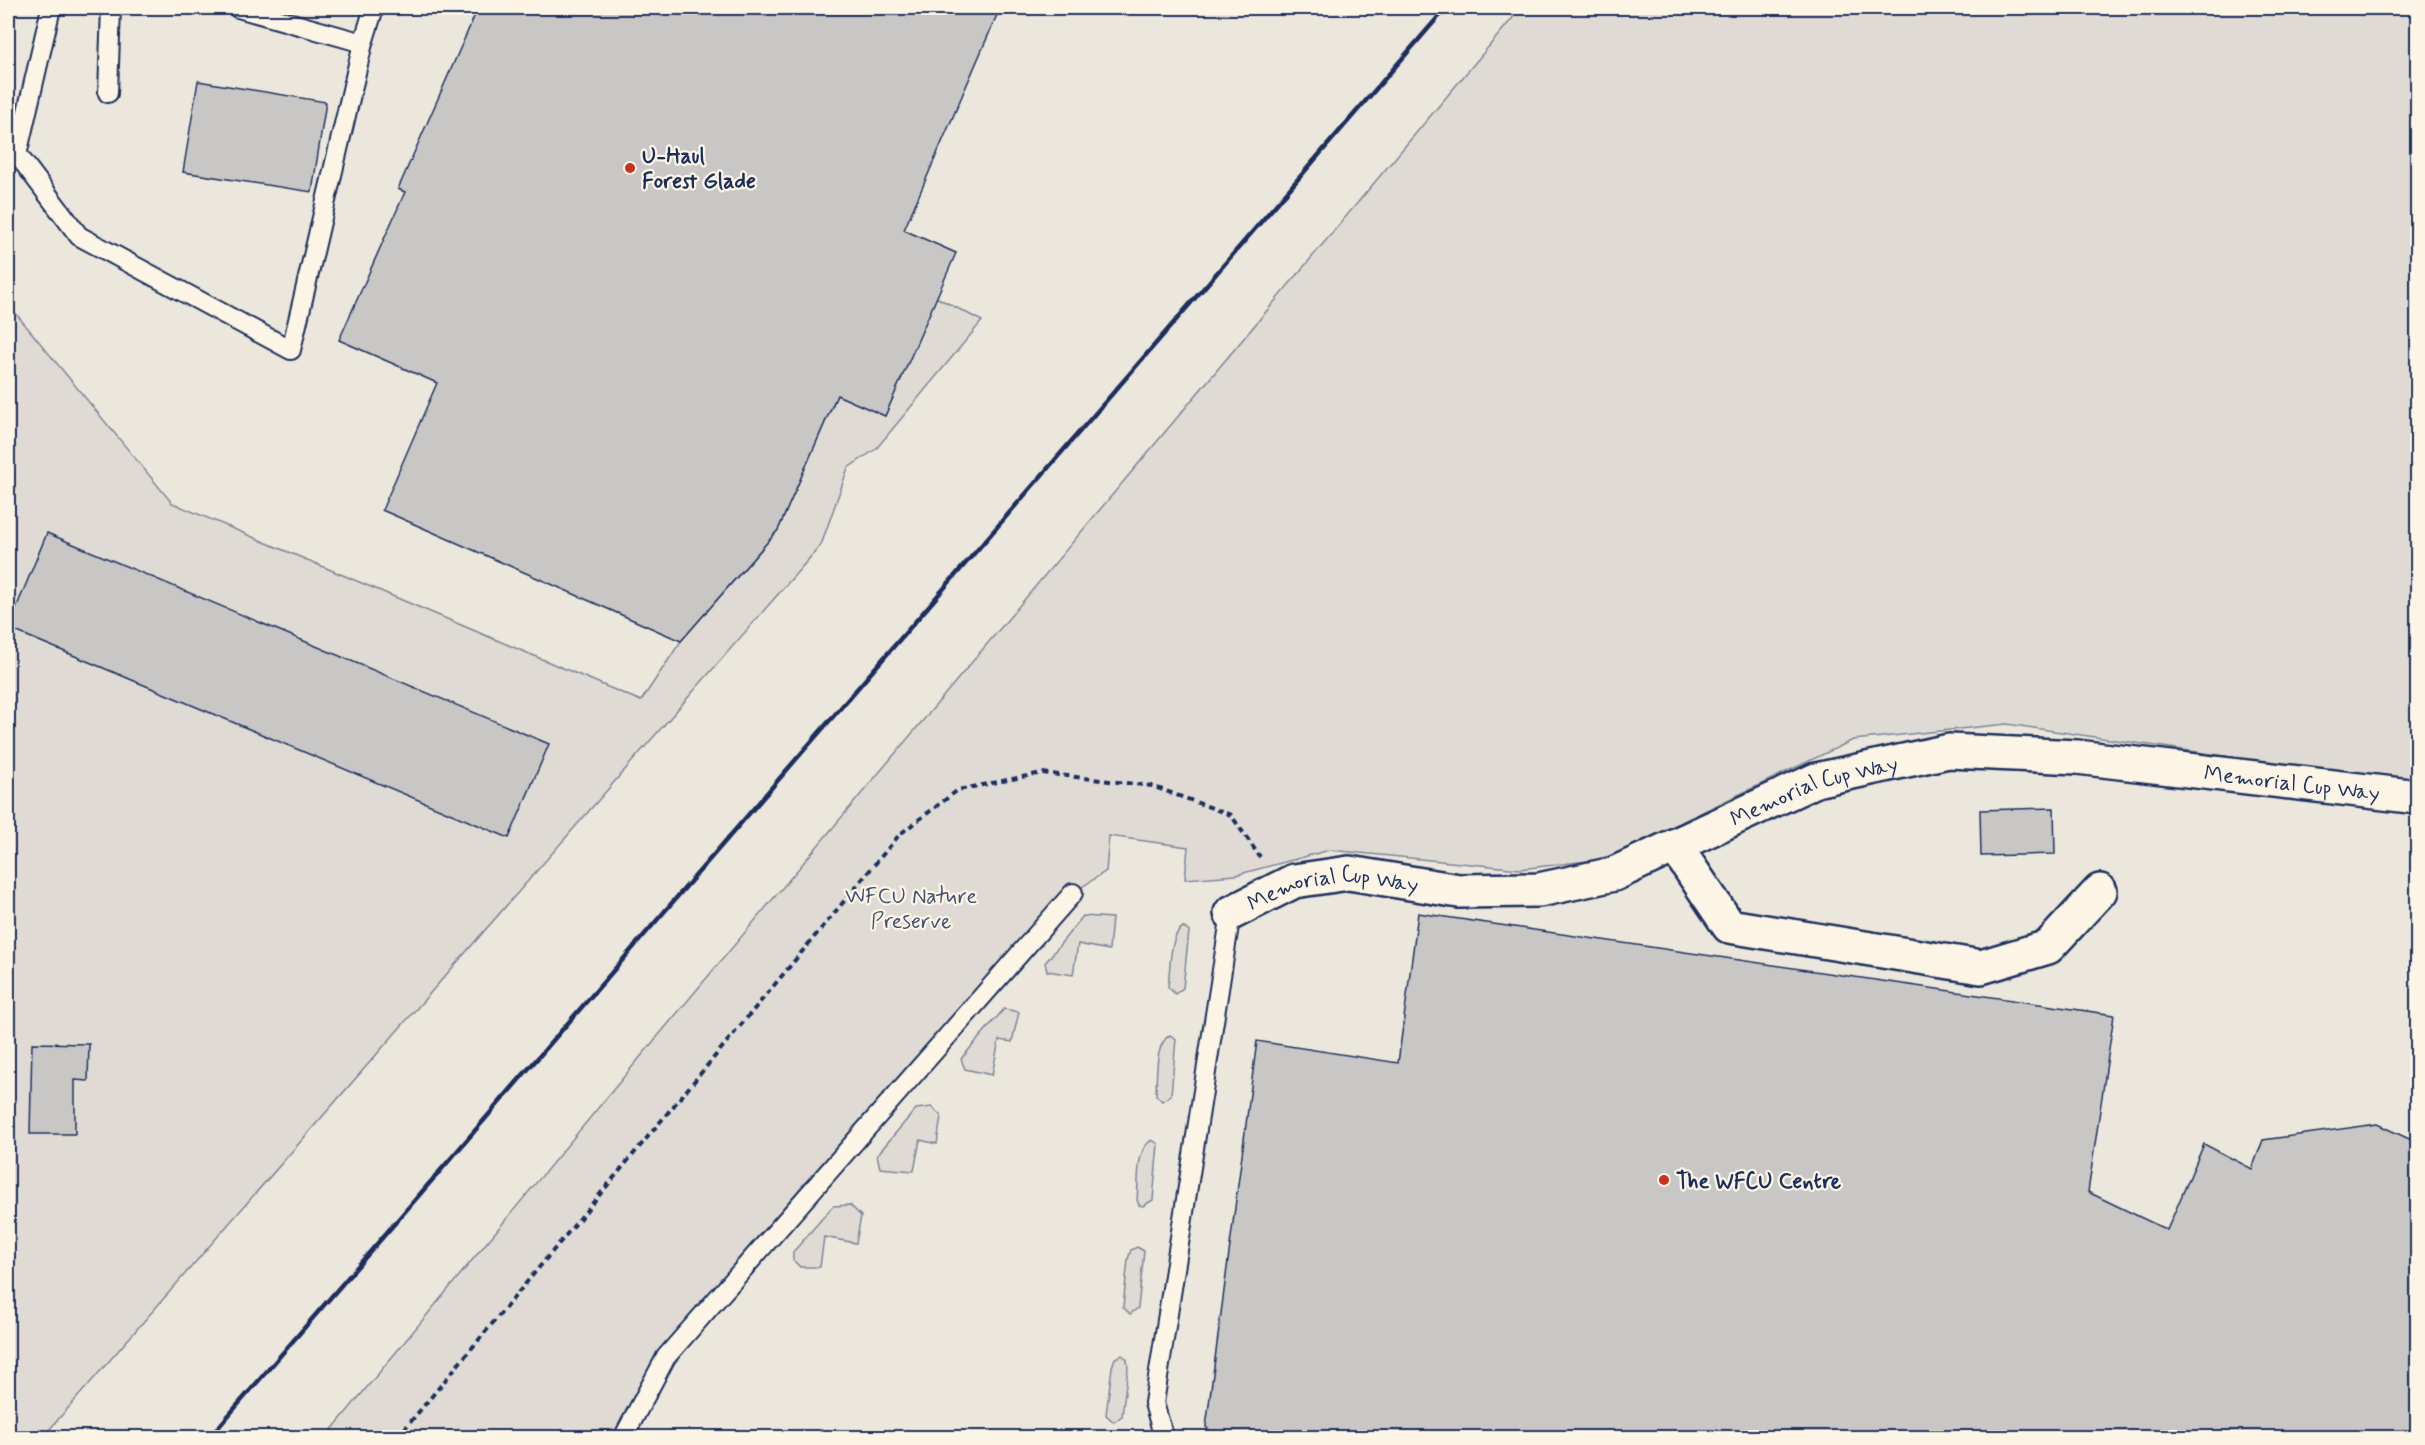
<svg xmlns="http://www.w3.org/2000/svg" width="2425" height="1445" font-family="Mynerve,sans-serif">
	<rect width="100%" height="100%" fill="#fcf5e5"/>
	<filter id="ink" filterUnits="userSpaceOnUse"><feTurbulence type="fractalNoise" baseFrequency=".0167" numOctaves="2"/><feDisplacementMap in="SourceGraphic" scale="12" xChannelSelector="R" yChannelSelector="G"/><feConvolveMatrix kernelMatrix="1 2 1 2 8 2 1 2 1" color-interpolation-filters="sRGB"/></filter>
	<g filter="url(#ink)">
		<rect fill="#ece7dc" x="8" y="8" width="2409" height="1429"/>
		<g fill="#dfdbd4" stroke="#7d8599" stroke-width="1.5">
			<path d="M1521 8H2417V784L2007 724 1853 740 1604 859 1520 869 1330 850 1236 875 1185 879 1188 847 1109 836 1106 871 1073 893 666 1357 623 1437 325 1438 637 1061Z"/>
			<path d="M936 297 982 321 876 449 848 468 821 545 42 1438 8 1437V304L172 503 641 701 681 641 778 530 837 395 885 416Z"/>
			<path d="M1083 916 1112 918 1109 950 1078 944 1073 975 1047 971 1045 963Z"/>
			<path d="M1183 927 1189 931 1183 988 1175 994 1168 987C1170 972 1169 935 1183 927Z"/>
			<path d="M1004 1009 1019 1012 1012 1042 999 1040 992 1075 965 1069 961 1059Z"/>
			<path d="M1170 1035 1176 1039 1171 1095 1162 1101 1156 1095C1157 1078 1154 1044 1170 1035Z"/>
			<path d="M932 1107 941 1116 937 1144 920 1140 914 1171 880 1168 877 1155 916 1109Z"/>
			<path d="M1152 1140 1158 1144 1153 1200 1143 1206 1139 1205 1137 1200C1139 1183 1135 1149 1152 1140Z"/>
			<path d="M850 1205 861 1216 856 1243 824 1237 820 1267H800L793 1260V1252L833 1206Z"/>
			<path d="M1137 1247 1144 1251 1138 1308 1130 1314 1123 1307 1128 1259 1131 1250Z"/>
			<path d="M1122 1355 1127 1359 1128 1368 1122 1416 1114 1422 1106 1415 1112 1367 1115 1358Z"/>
		</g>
		<g fill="#c8c7c6" stroke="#1b2f5e" stroke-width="1.5">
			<path d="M478 8H1000L904 230 956 253 885 416 837 395 778 530 681 641 382 510 437 383 339 340 405 192 398 189Z"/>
			<path d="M198 81 326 102 312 192 183 172Z"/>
			<path d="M47 533 549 744 509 838 8 628Z"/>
			<path d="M2054 808 2055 854 1981 856 1980 810Z"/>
			<path d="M1418 913 2114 1015 2088 1192 2167 1230 2204 1144 2252 1169 2263 1140 2377 1124 2418 1143V1438H1217L1206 1427 1257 1041 1398 1063Z"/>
			<path d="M32 1043 89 1044 88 1081 75 1080V1134H30Z"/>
		</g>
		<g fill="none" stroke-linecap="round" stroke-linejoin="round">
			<defs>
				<g id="service">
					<path d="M238 8 363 43 374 8"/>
					<path d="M108 93 111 8"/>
					<path d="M8 142 79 236 291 350 363 43"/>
					<path d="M17 155 51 8"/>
					<path d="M623 1438 666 1357 1073 893"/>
					<path d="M1164 1438 1154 1403 1231 913"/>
				</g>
				<g id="minor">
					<path d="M1675 846 1729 926 1981 967 2048 947 2100 891"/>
					<path id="s1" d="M1231 913 1294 881 1349 873 1459 891 1539 890 1614 874 1816 780 1949 751 2077 757 2418 797"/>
				</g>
			</defs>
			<use href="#service" stroke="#1b2f5e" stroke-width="22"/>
			<use href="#minor" stroke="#1b2f5e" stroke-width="38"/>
			<path stroke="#1b2f5e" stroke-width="4" stroke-dasharray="6 4.5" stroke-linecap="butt" d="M397 1438 900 834 958 790 1042 773 1152 786 1231 815 1260 857"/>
			<use href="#service" stroke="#fcf5e5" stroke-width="18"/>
			<use href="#minor" stroke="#fcf5e5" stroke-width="33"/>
			<path stroke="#1b2f5e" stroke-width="4.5" d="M209 1438 1446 8"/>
		</g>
	</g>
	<g fill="#c8321e" stroke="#fcf5e5" stroke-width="2">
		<circle cx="630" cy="168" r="6"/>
		<circle cx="1664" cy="1180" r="6"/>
	</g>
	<g text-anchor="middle" stroke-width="4.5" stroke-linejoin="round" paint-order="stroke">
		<g font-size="22" font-weight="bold" fill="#1b2f5e" stroke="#fcf5e5" text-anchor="start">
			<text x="642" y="163">U-Haul<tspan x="642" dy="25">Forest Glade</tspan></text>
			<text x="1676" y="1188">The WFCU Centre</text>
		</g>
		<g font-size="22" fill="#1b2f5e" stroke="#fcf5e5">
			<text dy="8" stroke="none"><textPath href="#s1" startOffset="1098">Memorial Cup Way</textPath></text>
			<text dy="8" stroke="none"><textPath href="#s1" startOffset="612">Memorial Cup Way</textPath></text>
			<text dy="8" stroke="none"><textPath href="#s1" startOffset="108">Memorial Cup Way</textPath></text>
		</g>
		<g font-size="22" fill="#425176" stroke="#fcf5e5">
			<text x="911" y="903">WFCU Nature<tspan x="911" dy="25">Preserve</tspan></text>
		</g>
	</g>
	<rect width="2425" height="1445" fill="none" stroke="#fcf5e5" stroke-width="30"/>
	<rect x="15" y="15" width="2395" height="1415" fill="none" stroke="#1b2f5e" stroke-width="2" filter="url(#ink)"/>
</svg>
